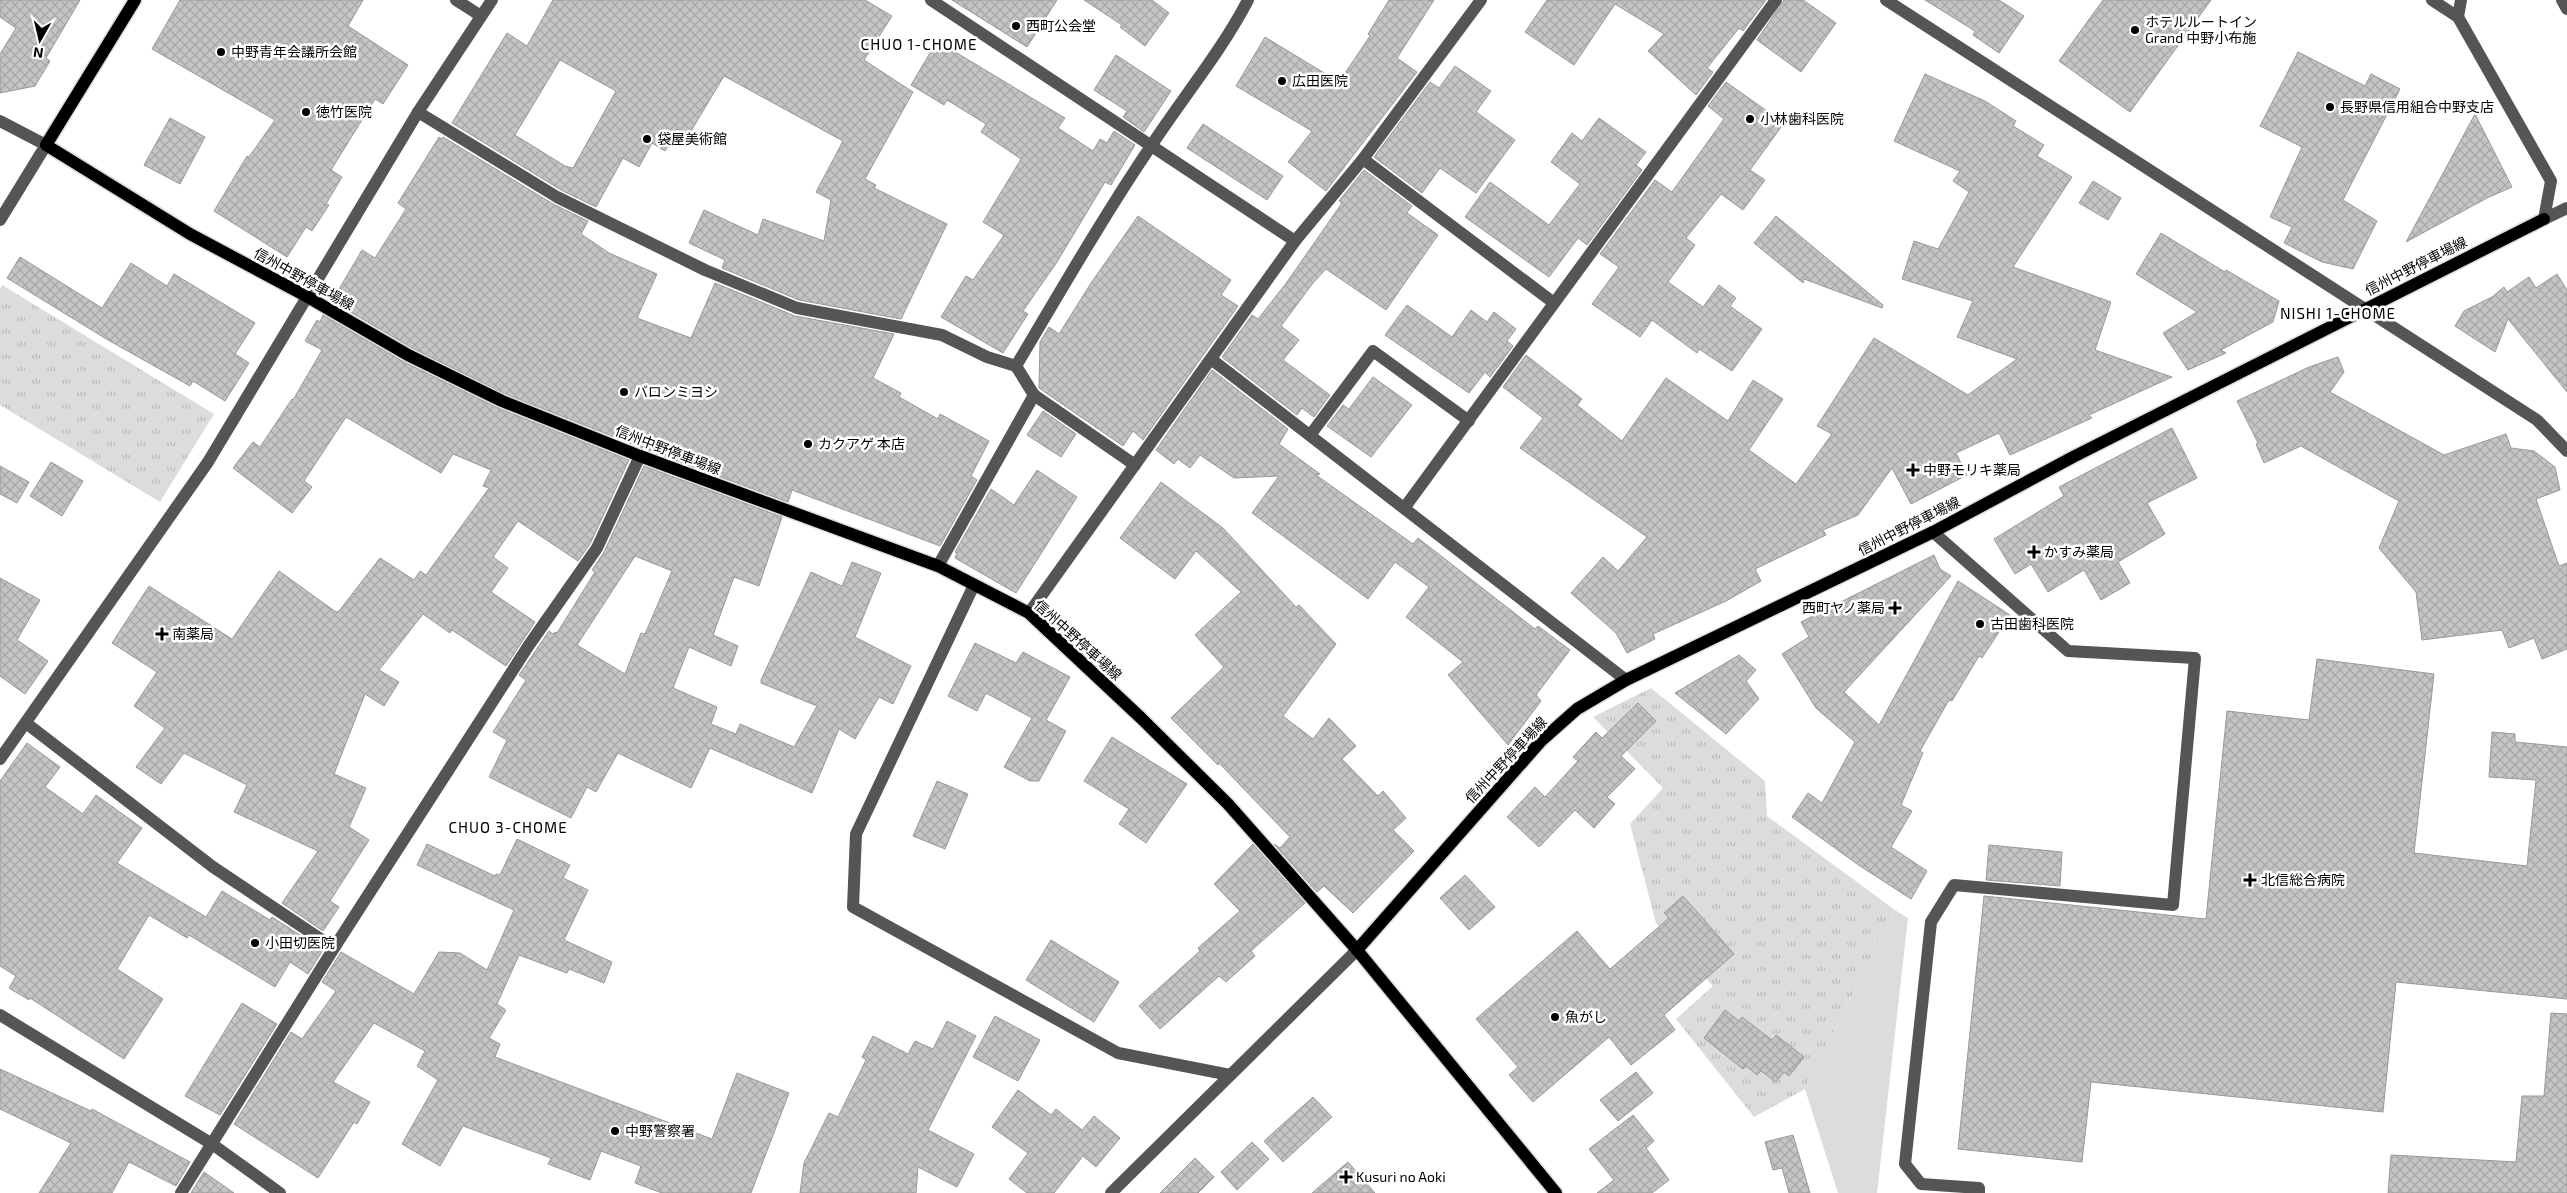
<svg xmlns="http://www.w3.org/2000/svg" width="2567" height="1193" font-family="'Exo 2','Noto Sans JP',sans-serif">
	<defs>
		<pattern id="park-tufts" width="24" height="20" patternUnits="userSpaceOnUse" patternTransform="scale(1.25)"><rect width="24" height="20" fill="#dcdcdc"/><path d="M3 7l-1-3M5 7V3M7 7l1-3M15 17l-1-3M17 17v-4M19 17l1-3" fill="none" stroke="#bbb"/></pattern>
		<pattern id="building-cross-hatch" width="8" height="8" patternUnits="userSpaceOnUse" patternTransform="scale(1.25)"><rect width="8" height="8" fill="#c4c4c4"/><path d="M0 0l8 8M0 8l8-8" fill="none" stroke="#a7a7a7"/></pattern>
	</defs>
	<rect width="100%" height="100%" fill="#fff"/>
	<path fill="#dcdcdc" d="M1895 910 1908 918 1877 1193H1838L1805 1089Z"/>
	<g fill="url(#park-tufts)">
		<path d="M2 285 214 414 160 502 0 405V289Z"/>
		<path d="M1651 688 1765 781 1767 816 1895 910 1805 1089 1754 1117 1676 1019 1713 986 1656 923 1630 824 1663 788 1593 717Z"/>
	</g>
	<g fill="url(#building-cross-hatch)" stroke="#999" fill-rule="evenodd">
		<path d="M0 0H80L46 58 50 61 35 86 0 93V54L16 28 0 17Z"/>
		<path d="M180 0H363L348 26 408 65 383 104 375 99 331 170 342 177 326 204 329 205 312 231 306 227 287 257 214 211 247 156 249 157 275 120 152 49Z"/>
		<path d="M553 0H865L892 16 864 60 913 92 865 179 876 185 874 188 947 224 901 319 799 300 722 268 725 260 689 243 704 210 758 235 763 219 824 241 831 200 816 192 843 141 724 76 688 136 677 129 665 151 652 143 639 167 623 158 596 207 561 190 452 123 507 33 527 46ZM560 60 616 91 573 168 565 166 515 135Z"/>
		<path d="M952 0H1057L1027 47Z"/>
		<path d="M1084 0H1152L1169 13 1145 46 1120 27 1122 25Z"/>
		<path d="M1389 0H1434L1397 58 1417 72 1326 191 1288 162 1312 131 1236 86 1265 37 1339 82 1370 36 1368 34Z"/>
		<path d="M1547 0H1766L1743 31 1739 28 1707 68 1713 72 1696 95 1648 51 1664 34 1615 4 1574 65 1525 32Z"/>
		<path d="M1784 0H1803L1836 23 1801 72 1757 40Z"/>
		<path d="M1925 0H1999L2024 16 1999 53 1973 35 1975 31Z"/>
		<path d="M2103 0H2211L2130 112 2059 61Z"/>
		<path d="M937 41 1065 118 1058 128 1093 151 1100 139 1107 143 1114 131 1135 145 1111 185 1105 182 1057 262 1023 311 1028 314 1003 353 941 317 966 276 973 280 1004 235 983 222 1021 159 981 132 986 124 947 100 944 105 911 85Z"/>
		<path d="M2298 52 2365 86 2371 74 2400 89 2343 200 2377 221 2353 269 2322 262 2284 243 2292 227 2270 217 2302 147 2260 126Z"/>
		<path d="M1116 55 1171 91 1144 132 1123 117 1127 111 1094 90Z"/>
		<path d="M1455 66 1491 91 1476 112 1515 140 1476 193 1440 168 1422 193 1374 157 1430 82 1439 88Z"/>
		<path d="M1925 74 1985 101 2016 121 2013 126 2044 145 2037 156 2072 177 2013 267 2111 302 2095 350 2172 377 2089 415 2092 418 2010 455 1999 433 1956 453 1967 475 1911 504 1892 468 1858 515 1823 530 1826 535 1755 569 1761 581 1726 601 1653 634 1655 639 1627 653 1616 633 1571 593 1603 557 1618 571 1647 537 1520 448 1543 418 1503 387 1526 355 1582 399 1577 405 1622 441 1666 378 1728 421 1753 380 1783 399 1749 450 1796 484 1832 434 1817 426 1874 338 1968 395 2017 359 1957 337 1973 301 1902 279 1914 241 1938 249 1969 192 1953 181 1960 171 1894 141Z"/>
		<path d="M1726 82 1784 123 1750 170 1765 180 1743 210 1721 194 1686 238 1695 245 1668 282 1703 307 1719 285 1736 298 1730 306 1762 329 1732 371 1699 349 1697 353 1652 320 1640 337 1592 304 1619 267 1600 254 1655 180 1672 192 1724 119 1708 106Z"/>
		<path d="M2475 114 2512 187 2487 198 2406 242Z"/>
		<path d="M170 118 205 137 180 184 144 165Z"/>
		<path d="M1599 118 1646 152 1636 165 1642 170 1587 245 1578 238 1549 277 1465 217 1490 182 1549 225 1580 184 1551 162 1572 133 1582 141Z"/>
		<path d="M1203 124 1283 176 1267 200 1187 148Z"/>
		<path d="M439 137 442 139 443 137 553 204 588 221 581 234 609 253 657 274 637 318 691 338 715 283 795 316 894 334 873 378 901 393 899 397 938 419 940 414 989 441 971 476 977 480 940 546 792 490 788 502 643 448 505 394 412 348 332 301 362 250 375 258 406 209 398 203Z"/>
		<path d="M1364 170 1412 206 1407 213 1438 235 1386 310 1326 269 1313 283 1281 326 1299 340 1283 360 1330 395 1314 417 1302 408 1297 415 1222 357 1252 315 1258 319 1287 282 1342 203 1339 201Z"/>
		<path d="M2093 181 2121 198 2108 220 2079 203Z"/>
		<path d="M1138 216 1231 280 1221 295 1238 306 1143 440 1133 431 1123 446 1039 388 1040 342 1049 327 1059 334 1091 283Z"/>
		<path d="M1776 216 1883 305 1882 308 1804 279 1803 283 1754 243Z"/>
		<path d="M2161 233 2225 272 2226 270 2279 301 2273 322 2221 350 2226 353 2188 370 2163 333 2197 312 2136 274Z"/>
		<path d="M20 257 102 308 131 263 167 286 174 274 255 323 235 354 249 363 225 401 193 381 190 386 108 340 7 278Z"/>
		<path d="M2557 274 2567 290V392L2508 319 2495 352 2455 326 2464 311 2492 297 2504 287 2507 292 2529 277 2536 288Z"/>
		<path d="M1407 305 1452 337 1471 310 1487 322 1494 312 1516 329 1507 341 1513 346 1490 377 1485 372 1469 393 1385 335Z"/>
		<path d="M323 315 404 362 498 408 629 460 590 544 578 561 518 521 493 557 508 568 491 592 535 622 506 666 452 630 450 633 423 614 379 670 399 682 384 706 365 694 334 774 366 788 349 827 369 840 330 901 339 907 323 931 282 903 318 851 234 812 247 785 184 753 161 784 136 767 165 728 134 706 157 672 112 643 149 586 232 639 279 571 336 612 339 611 380 558 414 580 420 571 426 575 489 488 483 486 491 470 453 454 441 473 346 417 304 481 312 487 292 513 233 468 253 442 260 447 292 399 293 400 322 350 305 341 317 320 320 322Z"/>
		<path d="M2338 357 2344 372 2330 392 2444 455 2506 434 2511 448 2534 451 2555 467 2560 490 2536 499 2559 566 2567 563V649L2542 659 2534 638 2509 648 2502 630 2422 640 2416 592 2379 548 2399 501 2301 446 2264 463 2256 444 2258 443 2237 401 2309 367Z"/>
		<path d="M1212 370 1288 429 1279 444 1320 474 1316 475 1413 544 1418 538 1535 629 1538 626 1570 650 1536 695 1541 701 1508 745 1448 675 1463 662 1406 617 1429 587 1395 562 1368 599 1252 513 1279 476 1234 478 1200 455 1190 468 1178 459 1174 464 1156 450Z"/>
		<path d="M1373 377 1412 405 1371 457 1327 426 1343 405 1349 409Z"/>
		<path d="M1043 411 1076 434 1061 457 1027 435Z"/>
		<path d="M2172 428 2197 478 2147 503 2165 534 2118 562 2130 583 2101 600 2084 570 2048 592 2031 564 2015 574 1994 539 2064 496 2059 487Z"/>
		<path d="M51 462 83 481 62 516 30 496Z"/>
		<path d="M0 466 29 482 17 503 0 494Z"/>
		<path d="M644 466 782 517 759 586 734 577 713 635 738 646 731 666 689 647 673 688 717 707 711 724 736 734 740 724 794 747 817 706 761 683V680L811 572 842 586 852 562 881 573 855 637 911 666 893 704 879 697 855 739 839 729 812 793 710 748 691 788 618 753 596 792 587 787 571 818 489 777 507 740 493 732 526 680 519 675 549 631 553 634 555 632 557 633 595 572 592 570 604 552ZM635 556 672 571 645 634 641 633 625 674 577 645Z"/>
		<path d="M1037 470 1077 497 1016 593 955 558 957 553 955 552 991 489 1014 505Z"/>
		<path d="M1161 482 1223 528 1296 607 1299 605 1336 644 1283 716 1313 739 1329 718 1356 746 1342 759 1378 796 1383 791 1406 818 1393 830 1414 851 1353 913 1324 886 1317 892 1274 844 1280 848 1290 837 1219 763 1218 765 1171 718 1224 667 1195 635 1241 592 1196 551 1175 579 1120 538Z"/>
		<path d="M1934 555 1940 569 1951 576 1844 692 1879 725 1958 581 2010 615 1982 658 1979 656 1952 701 1949 700 1920 751 1923 753 1901 805 1912 811 1891 847 1927 871 1911 899 1857 864 1792 817 1808 793 1822 803 1855 742 1816 708 1782 654 1809 637 1801 622Z"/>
		<path d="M0 578 40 600 17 640 48 661 25 694 0 676Z"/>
		<path d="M975 643 1016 663 1023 652 1070 677 1046 720 1066 731 1039 781H1030L1004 767 1032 718 986 693 977 711 948 696Z"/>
		<path d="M1739 655 1756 670 1746 681 1759 699 1726 734 1675 693Z"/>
		<path d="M2317 659 2434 674 2414 853 2527 866 2536 780 2489 777 2492 732 2515 734V742L2567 747V999L2396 982 2383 1112 2091 1082 2082 1162 1958 1149 1984 896 2206 919 2227 711 2309 720Z"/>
		<path d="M1638 703 1656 721 1621 756 1635 769 1607 797 1615 804 1594 828 1575 810 1539 847 1507 817 1535 787 1545 797 1578 761 1573 757 1596 732 1602 738Z"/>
		<path d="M1112 737 1187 784 1146 843 1119 824 1129 809 1084 781Z"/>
		<path d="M27 743 60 767 45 787 83 814 96 795 142 828 117 863 206 917 222 891 270 920 272 917 323 950 308 974 290 962 275 987 189 935 187 938 149 915 117 969 163 999 124 1059 30 998 29 1000 9 988 16 976 0 966V781Z"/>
		<path d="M937 781 968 794 945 849 913 836Z"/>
		<path d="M517 839 570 865 563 878 588 890 564 940 612 962 604 983 569 969 567 973 519 955 497 1004 506 1010 489 1038 500 1044 495 1057 712 1139 737 1073 789 1093 751 1193H662L635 1183 641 1166 601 1151 590 1180 548 1164 551 1158 463 1126 440 1166 402 1144 438 1080 417 1066 425 1051 374 1023 333 1082 370 1102 357 1124 354 1122 318 1178 234 1124 291 1032 302 1039 336 991 322 982 341 952 414 994 439 952 460 953 487 970 514 910 417 865 427 844 495 876 496 874 500 875Z"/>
		<path d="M1253 844 1305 903 1251 951 1255 956 1226 982 1219 976 1160 1029 1139 1006 1200 951 1198 948 1240 911 1214 884Z"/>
		<path d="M1989 845 2062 852 2060 886 1986 880Z"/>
		<path d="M1465 875 1495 907 1469 930 1440 898Z"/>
		<path d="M1683 896 1734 954 1664 1015 1675 1030 1631 1065 1609 1037 1533 1102 1509 1075 1518 1067 1476 1019 1577 931 1610 969 1669 918 1664 913Z"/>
		<path d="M1051 940 1119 982 1094 1022 1026 980Z"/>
		<path d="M242 1003 277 1024 220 1115 185 1096Z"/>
		<path d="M1725 1010 1739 1021 1742 1017 1772 1040 1776 1035 1804 1057 1789 1076 1784 1072 1776 1082 1761 1071 1757 1075 1746 1066 1743 1069 1704 1038Z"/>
		<path d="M2551 1013 2567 1014V1193H2388L2391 1155 2516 1162 2522 1096H2544Z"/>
		<path d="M995 1016 1040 1040 1018 1081 973 1057Z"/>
		<path d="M947 1021 976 1036 928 1130 974 1154 957 1187 918 1167 916 1193H800L804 1163 829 1113 838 1117 866 1060 862 1057 873 1036 908 1054 915 1041 933 1049Z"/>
		<path d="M0 1069 91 1111 92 1109 190 1162 176 1186 129 1162 112 1193H39L71 1143 0 1109Z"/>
		<path d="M1636 1072 1653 1093 1618 1121 1600 1100Z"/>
		<path d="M1018 1090 1051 1115 1056 1109 1082 1130 1094 1116 1120 1138 1096 1167 1083 1156 1054 1193H1027L1009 1179 1028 1153 992 1127Z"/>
		<path d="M1313 1097 1332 1117 1283 1162 1264 1141Z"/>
		<path d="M1633 1115 1654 1141 1646 1148 1669 1180 1652 1193H1597L1614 1180 1589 1149Z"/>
		<path d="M1793 1135 1810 1193H1789L1782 1168 1773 1170 1765 1142Z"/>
		<path d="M1252 1142 1269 1159 1237 1190 1221 1172Z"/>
		<path d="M1195 1158 1214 1177 1198 1193H1160Z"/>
		<path d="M1348 1162 1375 1193H1312Z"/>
		<path d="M204 1172 234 1193H191Z"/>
	</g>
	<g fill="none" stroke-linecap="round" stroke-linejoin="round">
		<defs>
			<g id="major">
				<path d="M135 0 46 145 190 234 306 296 408 355 502 401 640 456 938 566 1029 613 1141 718 1228 804 1357 950 1556 1193"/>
				<path d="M1357 950 1541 741 1577 709 1626 680 1933 532 2073 457 2544 219"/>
			</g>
		</defs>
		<use href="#major" stroke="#dbdbdb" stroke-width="15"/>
		<g stroke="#555" stroke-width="12">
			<path d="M456 0 481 16"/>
			<path d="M931 0 1295 241"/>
			<path d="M1886 0 2537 420 2567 451"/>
			<path d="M2432 0 2458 17 2551 181 2544 219"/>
			<path d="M2562 0 2567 9"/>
			<path d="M2458 17 2461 0"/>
			<path d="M418 112 557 197 705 270 797 308 942 335 987 357 1016 366"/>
			<path d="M0 121 46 145 0 220"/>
			<path d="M1363 159 1554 303"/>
			<path d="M2544 219 2567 208"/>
			<path d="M1211 359 1626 680"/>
			<path d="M1034 395 1135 465"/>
			<path d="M1311 434 1373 351 1469 421"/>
			<path d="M1405 507 1776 0"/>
			<path d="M1933 532 2068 651 2195 658 2173 905 1954 885 1931 922 1905 1164 1921 1184 1979 1188V1193"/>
			<path d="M938 566 1034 395 1016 366C1060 292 1103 217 1151 146 1183 97 1221 52 1248 0"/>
			<path d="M974 585 856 834 853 907 1118 1053 1230 1075"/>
			<path d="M1029 613 1295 241 1363 159 1481 0"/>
			<path d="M26 723 213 867 334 948"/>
			<path d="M0 759 208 462 418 112 492 0"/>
			<path d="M0 1015 212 1144 280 1193"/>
			<path d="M181 1193 334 948 529 645 597 548 640 456"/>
			<path d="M1111 1193 1357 950"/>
		</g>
		<use href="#major" stroke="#000" stroke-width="12"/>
	</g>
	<g fill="#000" stroke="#fff" stroke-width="2">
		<circle cx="1016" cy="26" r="5"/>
		<circle cx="2135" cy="30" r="5"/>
		<circle cx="221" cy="52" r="5"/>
		<circle cx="1282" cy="81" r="5"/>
		<circle cx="2330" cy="107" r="5"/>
		<circle cx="306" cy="112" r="5"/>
		<circle cx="1750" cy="119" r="5"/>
		<circle cx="647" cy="139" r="5"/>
		<circle cx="624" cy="392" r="5"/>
		<circle cx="808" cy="444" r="5"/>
		<path d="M1910.5 462.5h5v5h5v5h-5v5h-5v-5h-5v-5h5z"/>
		<path d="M2031.5 544.5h5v5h5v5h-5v5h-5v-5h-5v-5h5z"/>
		<path d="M1892.5 600.5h5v5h5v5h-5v5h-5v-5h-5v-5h5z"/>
		<circle cx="1980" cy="624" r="5"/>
		<path d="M159.5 626.5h5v5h5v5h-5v5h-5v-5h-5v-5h5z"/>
		<path d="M2247.5 872.5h5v5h5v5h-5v5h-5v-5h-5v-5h5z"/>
		<circle cx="255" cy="943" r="5"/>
		<circle cx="1555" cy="1017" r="5"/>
		<circle cx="615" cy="1131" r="5"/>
		<path d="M1343.5 1169.5h5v5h5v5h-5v5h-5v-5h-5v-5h5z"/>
	</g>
	<g text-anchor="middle" stroke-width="5" stroke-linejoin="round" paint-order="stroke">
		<g font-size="14" fill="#000" stroke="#fff" text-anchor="start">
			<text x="2145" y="27">ホテルルートイン<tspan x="2145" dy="16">Grand 中野小布施</tspan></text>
			<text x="1026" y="31">西町公会堂</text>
			<text x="231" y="57">中野青年会議所会館</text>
			<text x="1292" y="86">広田医院</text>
			<text x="2340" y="112">長野県信用組合中野支店</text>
			<text x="316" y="117">徳竹医院</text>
			<text x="1760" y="124">小林歯科医院</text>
			<text x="657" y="144">袋屋美術館</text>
			<text x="634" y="397">バロンミヨシ</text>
			<text x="818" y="449">カクアゲ 本店</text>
			<text x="1923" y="475">中野モリキ薬局</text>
			<text x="2044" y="557">かすみ薬局</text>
			<text x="1885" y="613" text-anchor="end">西町ヤノ薬局</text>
			<text x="1990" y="629">古田歯科医院</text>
			<text x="172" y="639">南薬局</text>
			<text x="2261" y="885">北信総合病院</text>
			<text x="265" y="948">小田切医院</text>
			<text x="1565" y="1022">魚がし</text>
			<text x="625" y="1136">中野警察署</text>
			<text x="1356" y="1182">Kusuri no Aoki</text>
		</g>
		<g font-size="14" fill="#000" stroke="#fff">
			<text transform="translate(2416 266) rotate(-27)" y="5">信州中野停車場線</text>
			<text transform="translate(304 279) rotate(29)" y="5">信州中野停車場線</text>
			<text transform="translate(668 450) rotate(21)" y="5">信州中野停車場線</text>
			<text transform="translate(1909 526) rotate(-27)" y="5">信州中野停車場線</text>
			<text transform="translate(1078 640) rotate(42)" y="5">信州中野停車場線</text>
			<text transform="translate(1506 760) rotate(-47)" y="5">信州中野停車場線</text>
		</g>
		<g font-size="15" letter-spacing="1" fill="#000" stroke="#fff">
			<text x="919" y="50">CHUO 1-CHOME</text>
			<text x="2338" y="319">NISHI 1-CHOME</text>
			<text x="508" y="833">CHUO 3-CHOME</text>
		</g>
	</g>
	<g transform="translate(40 40) rotate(188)" stroke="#ffffff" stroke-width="4" paint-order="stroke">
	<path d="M0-4L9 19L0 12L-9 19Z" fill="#000000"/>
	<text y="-8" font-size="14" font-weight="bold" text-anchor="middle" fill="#000000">N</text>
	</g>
</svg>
